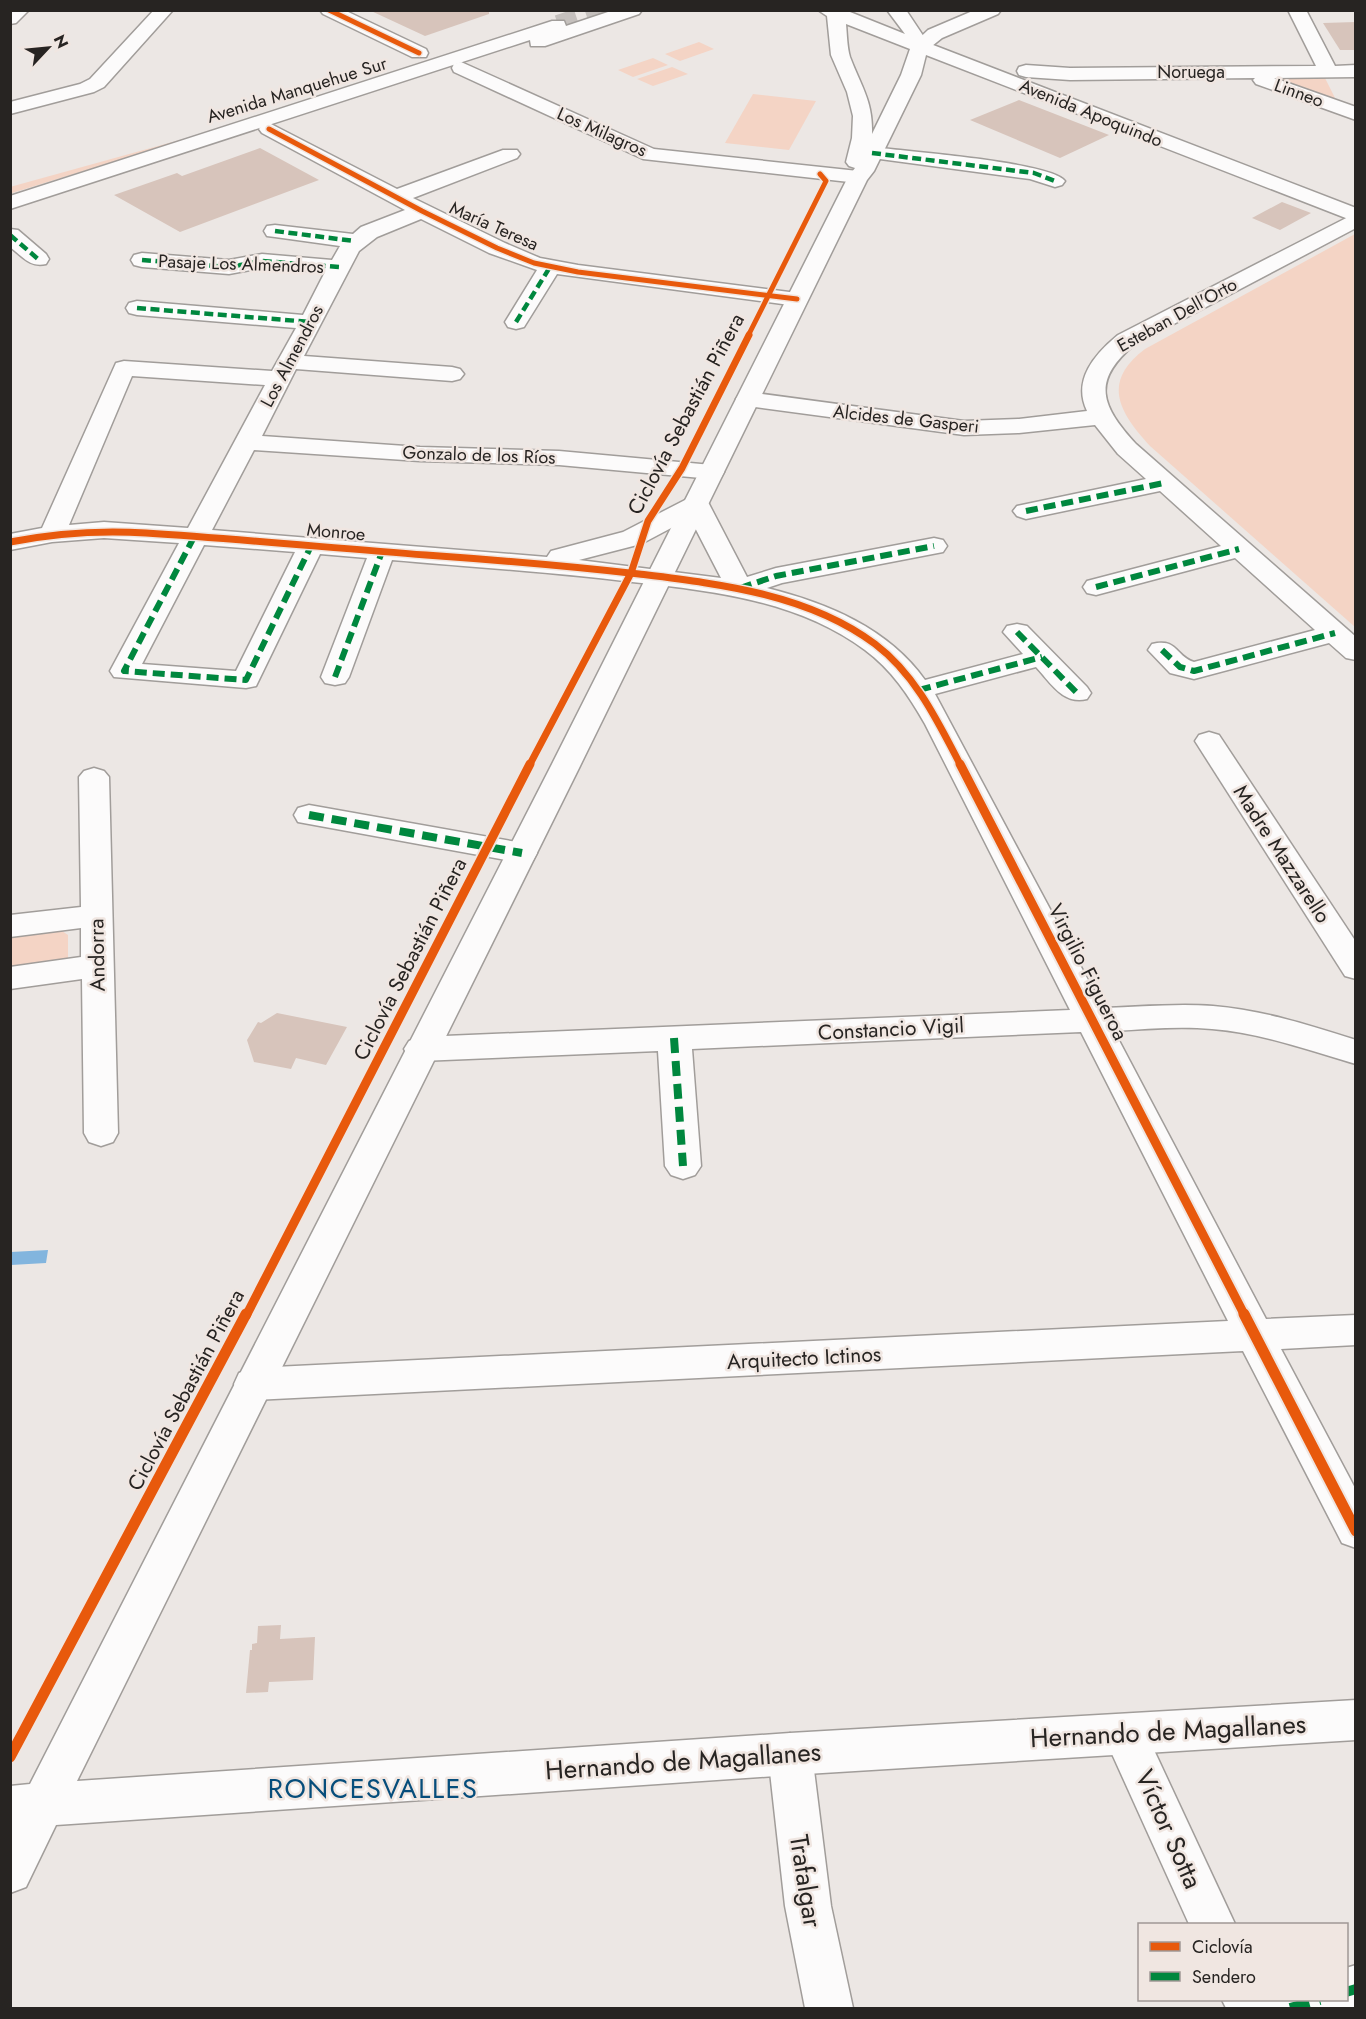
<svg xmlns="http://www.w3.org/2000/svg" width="1366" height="2019" font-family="Jost,sans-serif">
	<rect width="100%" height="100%" fill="#ece7e4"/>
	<g fill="#f4d4c5">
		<path d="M699 42 714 49 680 61 665 54Z"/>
		<path d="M653 58 668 65 633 77 618 70Z"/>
		<path d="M672 67 688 74 653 86 637 79Z"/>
		<path d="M1324 76 1338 104 1274 81 1273 77Z"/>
		<path d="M753 94 816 101 789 150 725 143Z"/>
		<path d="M223 128 12 193 11 192 10 187Z"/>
		<path d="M1355 234H1356L1355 627 1150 446C1119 412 1101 382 1145 349Z"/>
		<path d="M62 931 68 935V961L11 972 10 937Z"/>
	</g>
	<path fill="#82b5de" d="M48 1250 46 1263 11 1265V1252Z"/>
	<g fill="#d7c4bb">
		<path d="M369 10H489V14L425 36Z"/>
		<path d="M1356 22V50H1340L1323 23Z"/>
		<path d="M1019 100 1109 135 1060 158 970 120Z"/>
		<path d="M260 148 319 180 180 232 114 195 177 173 182 176Z"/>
		<path d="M1282 202 1311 213 1280 230 1252 218Z"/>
		<path d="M277 1013 347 1027 326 1065 296 1058 291 1069 254 1062 247 1040 258 1022 261 1023Z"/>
		<path d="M281 1625 280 1639 315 1637 313 1680 269 1682 268 1692 246 1693 250 1650H252V1644L257 1643 258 1626Z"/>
	</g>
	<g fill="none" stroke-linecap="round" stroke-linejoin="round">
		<path stroke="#c5c0bd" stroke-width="20" stroke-dasharray="20 10" stroke-linecap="butt" d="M558 25 603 10"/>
		<defs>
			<g id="minor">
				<path d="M10 10H29L16 23 10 24Z"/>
				<path d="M154 10H173L104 87 94 92 10 114V102L80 84 90 79Z"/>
				<path d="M320 10H344L426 49 428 53 426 57H412L323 14Z"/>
				<path d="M975 10H1001L998 14 942 38 927 50H913L911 46 928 30Z"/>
				<path d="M1288 10H1306L1335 66 1356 65V77L1274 78 1356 107V120L1256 84 1253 80 1255 78 1070 80 1026 77 1019 75 1017 71 1019 67 1026 65 1070 68 1316 66Z"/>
				<path d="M461 62 654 149 858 171 865 173 868 177 865 181 858 183 643 159 454 72 452 68 454 64Z"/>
				<path d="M269 123 397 189 503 150H517L520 154 517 158 413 198 505 243 540 258 578 265 805 294 808 299 805 304 797 306 557 274 524 327 516 329 508 327 505 322 537 270 489 253 421 219 377 237 359 251 304 356 452 367 460 369 464 374 460 379 452 381 296 369 262 436 420 447 559 451 712 465 721 467 724 472 721 477 712 479 559 465 420 461 254 450 212 530 547 557 551 551 623 532 687 499 696 496 705 499 709 504 747 577 776 568 934 538 943 540 947 546 943 552 782 583 767 588C827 603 888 628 925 680L1023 654 1003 632 1007 626 1017 624 1027 626 1087 687 1091 693 1087 699C1063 705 1051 683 1036 667L935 694 1103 1008C1139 1007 1176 1003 1213 1006 1262 1010 1309 1025 1356 1040V1064C1308 1050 1262 1033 1212 1029 1179 1026 1147 1029 1114 1031L1266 1319 1356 1315V1345L1281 1349 1356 1490V1548L1342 1543 1243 1351 253 1400 239 1395 234 1384 239 1373 253 1368 1228 1321 1081 1032 692 1049 701 1166 695 1175 683 1179 671 1175 665 1166 658 1051 421 1061 409 1057 404 1049 409 1041 421 1037 1070 1010 925 724C909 696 892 670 865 650 798 600 713 591 632 582 552 572 472 567 392 560L349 677 345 683 335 685 325 683 321 677 367 558 320 554 256 686 246 688 114 677 110 671 179 543 104 538 52 542 10 550V534L42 528 116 363 124 361 272 371 296 328 137 315 129 313 126 308 129 303 137 301 303 315 325 272 262 268 229 274 142 267 134 265 131 260 134 255 142 253 229 260 262 254 332 260 340 246 275 237 267 236 264 231 267 226 275 225 353 234 361 227 405 210 262 133 259 129 262 125ZM132 376 265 385 188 528 104 522 69 525ZM690 518 721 578 579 560 641 544ZM204 545 295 552 236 671 142 664Z"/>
				<path d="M872 147C902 151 1052 162 1065 181L1062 185 1055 187 1030 179 865 157 862 153 865 149Z"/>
				<path d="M1356 213V228L1134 345C1091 381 1101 406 1136 444L1356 637V660L1346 658 1329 643 1194 679 1170 673 1148 650 1152 644C1178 638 1175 656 1194 662L1315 630 1235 558 1096 595 1087 593 1083 587 1087 581 1221 546 1160 491 1026 519 1017 516 1013 511 1017 506 1146 479 1118 454 1095 425 1019 433 964 435 748 406 740 404 736 399 740 394 748 392 964 421 1019 419 1087 411C1072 380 1095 354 1118 335Z"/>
				<path d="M10 229 18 230 46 254 49 259 46 264C30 268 22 256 10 247Z"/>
				<path d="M1209 732 1219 735 1356 942V979L1345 976 1195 741 1199 735Z"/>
				<path d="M94 768 104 771 109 777 118 1133 113 1142 101 1146 89 1142 84 1133 82 979 10 989V967L81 957V928L10 937V915L81 907 79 777 84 771Z"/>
				<path d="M309 805 522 843 533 846 537 853 533 860 522 863 298 822 294 815 298 808Z"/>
				<path d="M1125 1714 1140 1720 1235 1924H1189L1103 1734 1110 1720Z"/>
				<path d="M790 1733 806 1740 812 1754 831 1906 853 2008H805L785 1906 768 1754 774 1740Z"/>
				<path d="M1356 1965V2008H1226L1222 2000H1346V1968Z"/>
			</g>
			<g id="major">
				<path d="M614 10H642L639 14 545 46H531L530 40 10 209V196L552 21H564L566 26Z"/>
				<path d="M818 10H845L905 34 887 10H906L928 43 1356 208V222L926 55 921 75 874 171 867 180 580 766 77 1781 790 1733 1356 1700V1740L790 1775 56 1825 26 1887 10 1893V1786L30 1784 551 766 848 177 855 168 849 166 846 162 852 138 853 116 847 92 831 55 827 16ZM846 24 910 49 901 75 872 134C873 101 861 86 850 57 847 47 847 34 846 24Z"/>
			</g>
		</defs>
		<use href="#minor" stroke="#a19d9a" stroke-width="3"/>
		<use href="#major" stroke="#a19d9a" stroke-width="3"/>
		<use href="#minor" fill="#fcfbfb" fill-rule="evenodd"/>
		<use href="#major" fill="#fcfbfb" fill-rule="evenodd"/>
		<g stroke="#00873e" stroke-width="4.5" stroke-dasharray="9 4.5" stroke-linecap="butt">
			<path d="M872 153 1034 173 1055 181"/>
			<path d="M275 231 354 241"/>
			<path d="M10 235 38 259"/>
			<path d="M142 260 229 267 262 261 340 267"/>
			<path d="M137 308 311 322"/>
			<path d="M516 322 550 267"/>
		</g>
		<g stroke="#00873e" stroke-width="6" stroke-dasharray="12 6" stroke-linecap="butt">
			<path d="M1026 511 1164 483"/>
			<path d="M194 537 124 671 246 680 311 546"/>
			<path d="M1096 587 1239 549"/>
			<path d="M740 588 776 576 934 546"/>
			<path d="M1017 632 1077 693"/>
			<path d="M1162 650 1180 667 1194 671 1335 633"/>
			<path d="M335 677 382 552"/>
			<path d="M919 690 1042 657"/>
		</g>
		<g stroke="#00873e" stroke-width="8" stroke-dasharray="15 8" stroke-linecap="butt">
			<path d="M309 815 522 853"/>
			<path d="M674 1038 683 1166"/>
		</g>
		<g stroke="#00873e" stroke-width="10" stroke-dasharray="20 10" stroke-linecap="butt">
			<path d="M1346 1992 1356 1989"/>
			<path d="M1290 2008 1320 2000"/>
		</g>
		<defs>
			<g id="cycleway-far3">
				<path d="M329 10 419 53"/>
				<path d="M269 129 422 211 497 248 534 263 578 272 797 299"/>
				<path d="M748 336 826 181 820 174"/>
			</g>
			<g id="cycleway-far2">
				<path d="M10 542C56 533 99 530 146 533 240 539 333 548 426 555 497 560 568 566 639 574 720 584 808 594 875 644 916 675 938 722 961 766"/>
				<path d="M529 766 631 573 648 521 682 468 749 335"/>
			</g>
			<g id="cycleway-far1">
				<path d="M960 764 1245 1316"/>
				<path d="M246 1316 530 764"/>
			</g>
			<g id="cycleway">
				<path d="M1244 1314 1356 1531"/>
				<path d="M10 1757 246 1314"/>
			</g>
		</defs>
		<use href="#cycleway-far3" stroke="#f0e6e1" stroke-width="8"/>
		<use href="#cycleway-far2" stroke="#f0e6e1" stroke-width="10"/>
		<use href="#cycleway-far1" stroke="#f0e6e1" stroke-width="13"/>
		<use href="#cycleway" stroke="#f0e6e1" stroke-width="15"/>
		<use href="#cycleway-far3" stroke="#e8590c" stroke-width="5"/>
		<use href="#cycleway-far2" stroke="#e8590c" stroke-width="7"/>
		<use href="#cycleway-far1" stroke="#e8590c" stroke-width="9"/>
		<use href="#cycleway" stroke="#e8590c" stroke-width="11"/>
	</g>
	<g text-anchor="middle" stroke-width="5" stroke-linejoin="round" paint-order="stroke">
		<g font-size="18" fill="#272422" stroke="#f0e6e1">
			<text x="1191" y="78">Noruega</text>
			<text transform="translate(297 90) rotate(-17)" y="6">Avenida Manquehue Sur</text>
			<text transform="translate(1299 93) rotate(20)" y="6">Linneo</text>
			<text transform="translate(1091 113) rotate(22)" y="6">Avenida Apoquindo</text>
			<text transform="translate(602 132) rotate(24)" y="6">Los Milagros</text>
			<text transform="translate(494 226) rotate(24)" y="6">María Teresa</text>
			<text transform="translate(241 264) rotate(2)" y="6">Pasaje Los Almendros</text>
			<text transform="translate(1177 315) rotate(-29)" y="6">Esteban Dell'Orto</text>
			<text transform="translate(292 356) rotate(-62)" y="6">Los Almendros</text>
			<text transform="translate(906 419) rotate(6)" y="6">Alcides de Gasperi</text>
			<text transform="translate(479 455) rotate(2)" y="6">Gonzalo de los Ríos</text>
			<text transform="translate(336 532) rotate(5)" y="6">Monroe</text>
		</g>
		<g font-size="21" fill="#272422" stroke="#f0e6e1">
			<text transform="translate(686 414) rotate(-62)" y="7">Ciclovía Sebastián Piñera</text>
			<text transform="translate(1282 854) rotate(57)" y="7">Madre Mazzarello</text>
			<text transform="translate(97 955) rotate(-91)" y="7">Andorra</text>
			<text transform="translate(410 959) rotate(-63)" y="7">Ciclovía Sebastián Piñera</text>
			<text transform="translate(1088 972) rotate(63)" y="7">Virgilio Figueroa</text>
			<text transform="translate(891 1029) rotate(-3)" y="7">Constancio Vigil</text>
			<text transform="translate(804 1358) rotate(-3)" y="7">Arquitecto Ictinos</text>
			<text transform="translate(186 1390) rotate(-62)" y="7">Ciclovía Sebastián Piñera</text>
		</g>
		<g font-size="26" fill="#272422" stroke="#f0e6e1">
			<text transform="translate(1168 1731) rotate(-3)" y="9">Hernando de Magallanes</text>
			<text transform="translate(683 1761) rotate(-4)" y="9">Hernando de Magallanes</text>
			<text transform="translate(1169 1829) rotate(66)" y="9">Víctor Sotta</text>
			<text transform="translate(806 1881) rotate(81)" y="9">Trafalgar</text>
		</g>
		<g font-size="27" letter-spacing="1.5" fill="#064d7b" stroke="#f0e6e1">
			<text x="373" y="1798">RONCESVALLES</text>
		</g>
	</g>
	<rect width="1366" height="2019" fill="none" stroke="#272422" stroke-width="24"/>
	<rect x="1138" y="1923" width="210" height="78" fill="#f0e6e1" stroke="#a09895" stroke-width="1.5"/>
	<rect x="1150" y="1942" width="30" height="9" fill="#e8590c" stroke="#a09895" stroke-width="1.5"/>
	<text x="1192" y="1953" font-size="18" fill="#272422">Ciclovía</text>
	<rect x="1150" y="1972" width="30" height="9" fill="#00873e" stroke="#a09895" stroke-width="1.5"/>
	<text x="1192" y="1983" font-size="18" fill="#272422">Sendero</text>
	<g transform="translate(48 48) rotate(64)" stroke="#f0e6e1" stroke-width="4.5" paint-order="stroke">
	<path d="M0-4.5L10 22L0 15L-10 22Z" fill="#272422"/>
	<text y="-9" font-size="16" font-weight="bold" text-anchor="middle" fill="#272422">N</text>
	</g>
</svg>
